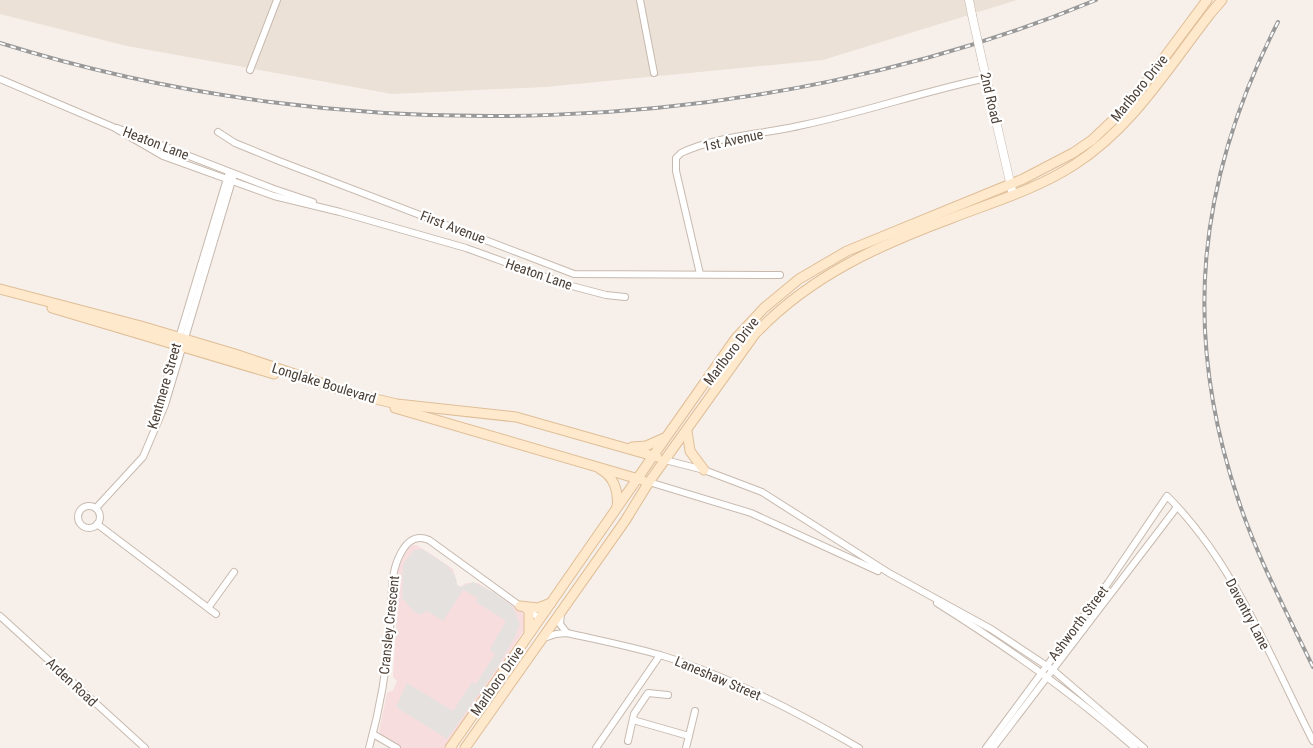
<svg xmlns="http://www.w3.org/2000/svg" width="1313" height="748" font-family="'Roboto Condensed',sans-serif">
	<rect width="100%" height="100%" fill="#f7f0ea"/>
	<path fill="#ebe1d7" d="M0 0H1017L823 60 545 87 392 94 127 46 0 14Z"/>
	<path fill="#f8ddde" d="M412 545H417L453 569 457 585 461 587 466 583H478L522 612 525 618V629L489 685 444 748H402L382 737 379 731 387 693 393 690 397 681 393 677 397 613 396 588 399 567 406 552Z"/>
	<path fill="#e5e1df" d="M422 549 448 566 456 578 457 585 461 587 473 582 493 592 513 607 520 624 514 639 497 668 447 739 396 707 407 683 453 711 472 682 476 684 495 654 490 649 506 621 476 602 478 598 463 590 443 621 427 611 421 615 414 612 402 598 403 564 414 550Z"/>
	<g fill="none" stroke-linecap="round" stroke-linejoin="round">
		<defs>
			<g id="minor">
				<path d="M640 0 654 73"/>
				<path d="M250 70 277 0"/>
				<path d="M0 79 113 127 163 156 274 196 340 212 466 248 568 285 606 295 625 297"/>
				<path d="M117 128 274 189 313 202"/>
				<path d="M218 132 235 143 279 161 574 274 780 275"/>
				<path d="M700 274 676 171V158L681 153C716 136 765 134 803 125 865 112 925 91 987 78"/>
				<path d="M153 424 229 172"/>
				<path d="M665 460 704 470 762 492 889 573 991 629 1053 670 1144 748"/>
				<path d="M649 482 751 513 878 571"/>
				<circle cx="89" cy="517" r="11"/>
				<path d="M96 508 143 457 165 405 234 174"/>
				<path d="M97 524 216 614"/>
				<path d="M937 603C1007 647 1073 693 1135 748"/>
				<path d="M208 608 234 572"/>
				<path d="M561 613 560 624 567 633"/>
				<path d="M0 616 145 748"/>
				<path d="M544 638 556 634 567 633C598 640 629 646 660 655 729 676 796 711 859 748"/>
				<path d="M633 720 689 736"/>
				<path d="M373 734 397 748"/>
				<path d="M628 741 634 714 648 693 668 695"/>
				<path d="M369 748C380 709 387 667 390 627 393 605 389 580 398 559 404 545 413 533 429 540L520 606 540 618"/>
				<path d="M596 748 660 655"/>
				<path d="M686 748 695 711"/>
				<path d="M986 748 1108 583 1167 496C1234 562 1271 659 1313 741"/>
				<path d="M993 748 1177 507"/>
			</g>
			<g id="tertiary">
				<path d="M969 0 972 15"/>
				<path d="M982 60 1013 195"/>
			</g>
			<g id="secondary">
				<path d="M0 289 141 326 235 354 354 394 397 404 516 417 657 457"/>
				<path d="M52 308 274 374"/>
				<path d="M395 408 642 480"/>
				<path d="M687 431 690 451 704 470"/>
				<path d="M632 447 646 446 664 438"/>
				<path d="M600 469C614 476 619 492 617 507"/>
				<path d="M520 606 538 608 551 603"/>
				<path d="M529 633V612"/>
				<path d="M450 748 653 456 736 338 764 308 799 279 847 251 1023 179 1073 153 1092 140 1129 105 1207 0"/>
				<path d="M465 748 625 521 649 482 755 334C810 276 879 245 952 218 993 202 1037 189 1074 165 1133 127 1168 68 1210 14L1222 0"/>
			</g>
		</defs>
		<use href="#minor" stroke="#c7b9ae" stroke-width="8"/>
		<use href="#tertiary" stroke="#c7b9ae" stroke-width="9"/>
		<use href="#secondary" stroke="#dfbe97" stroke-width="11"/>
		<use href="#minor" stroke="#fff" stroke-width="6"/>
		<use href="#tertiary" stroke="#fff" stroke-width="8"/>
		<use href="#secondary" stroke="#ffe9cc" stroke-width="9"/>
		<defs>
			<g id="rail">
				<path d="M1278 22C1197 180 1181 332 1239 502 1258 559 1287 613 1313 667"/>
				<path d="M0 43C347 152 759 140 1096 0"/>
			</g>
		</defs>
		<use href="#rail" stroke="#999" stroke-width="4"/>
		<use href="#rail" stroke="#fff" stroke-width="2" stroke-dasharray="5.5" stroke-linecap="butt"/>
		<defs>
			<path id="tertiary-bridge" d="M972 15 982 60"/>
		</defs>
		<use href="#tertiary-bridge" stroke="#c7b9ae" stroke-width="9" stroke-linecap="butt"/>
		<use href="#tertiary-bridge" stroke="#fff" stroke-width="8"/>
	</g>
	<g text-anchor="middle" stroke-width="4.5" stroke-linejoin="round" paint-order="stroke">
		<g font-size="14" fill="#4c4037" stroke="#fff">
			<text transform="translate(1139 88) rotate(-51)" y="5">Marlboro Drive</text>
			<text transform="translate(991 98) rotate(77)" y="5">2nd Road</text>
			<text transform="translate(733 140) rotate(-12)" y="5">1st Avenue</text>
			<text transform="translate(156 143) rotate(21)" y="5">Heaton Lane</text>
			<text transform="translate(453 227) rotate(21)" y="5">First Avenue</text>
			<text transform="translate(539 274) rotate(19)" y="5">Heaton Lane</text>
			<text transform="translate(731 351) rotate(-53)" y="5">Marlboro Drive</text>
			<text transform="translate(324 383) rotate(17)" y="5">Longlake Boulevard</text>
			<text transform="translate(164 386) rotate(-74)" y="5">Kentmere Street</text>
			<text transform="translate(1248 614) rotate(62)" y="5">Daventry Lane</text>
			<text transform="translate(1078 623) rotate(-53)" y="5">Ashworth Street</text>
			<text transform="translate(389 625) rotate(-84)" y="5">Cransley Crescent</text>
			<text transform="translate(718 678) rotate(23)" y="5">Laneshaw Street</text>
			<text transform="translate(497 681) rotate(-55)" y="5">Marlboro Drive</text>
			<text transform="translate(72 682) rotate(43)" y="5">Arden Road</text>
		</g>
	</g>
</svg>
